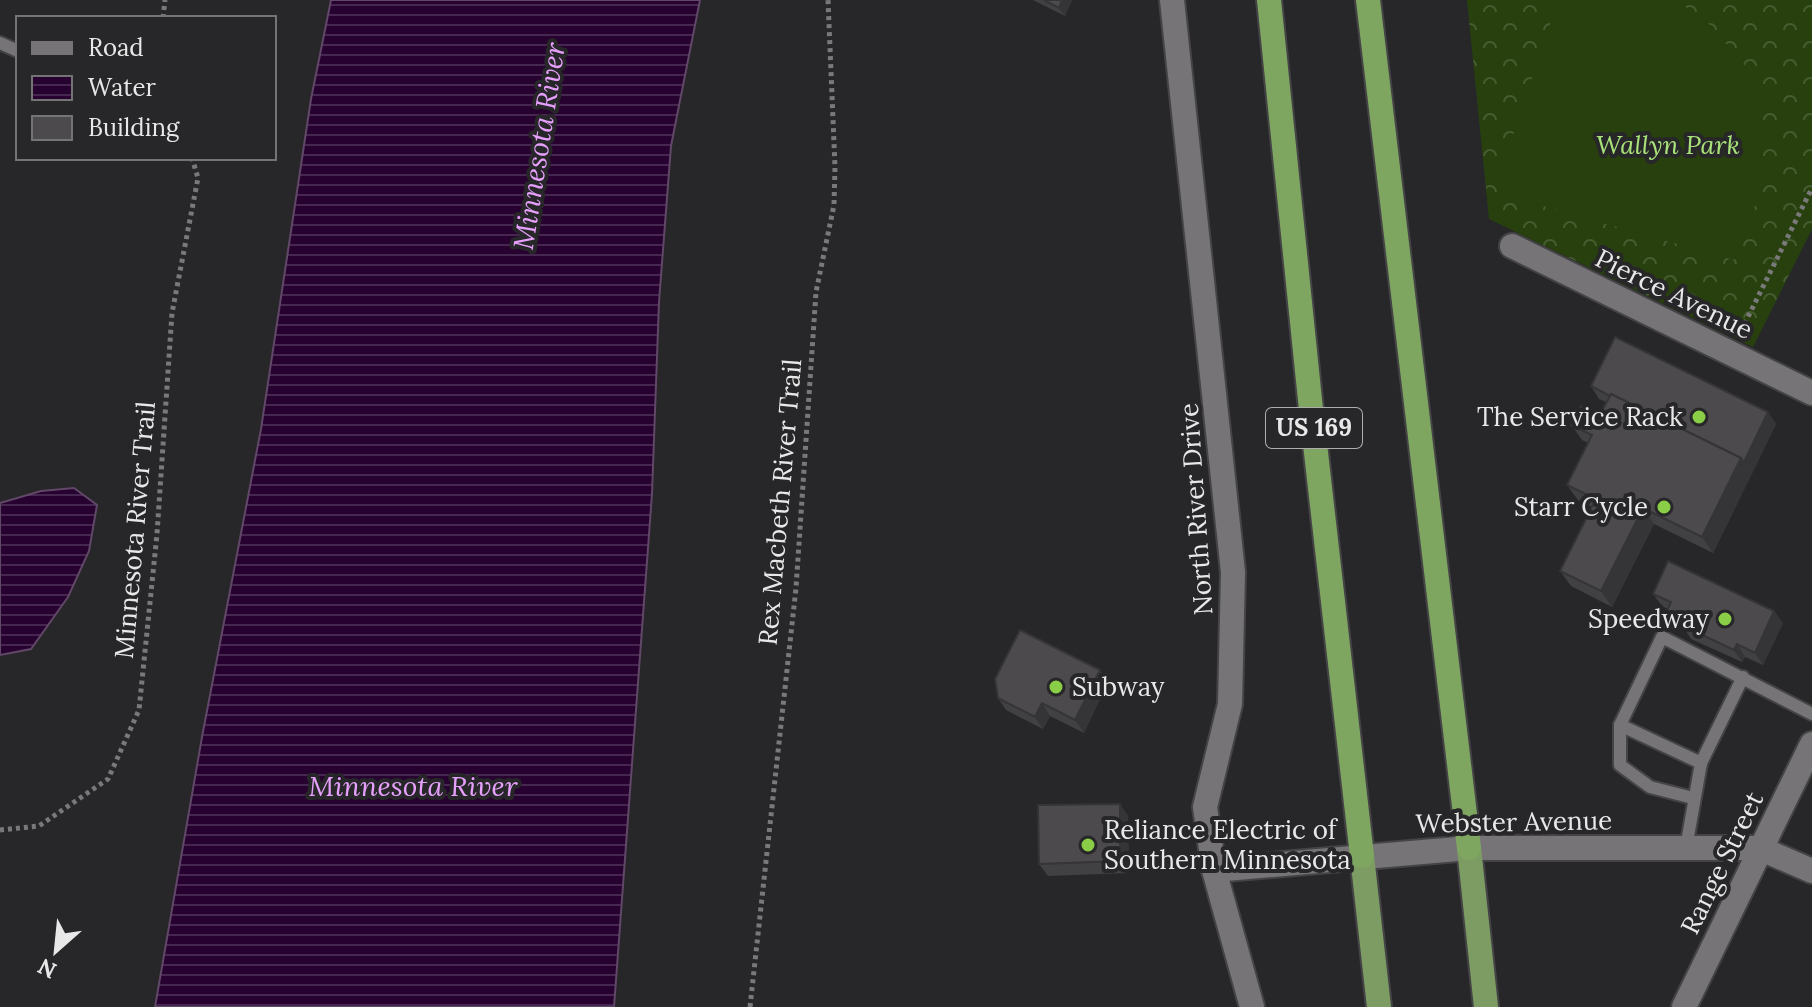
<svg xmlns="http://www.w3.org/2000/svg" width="1812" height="1007" font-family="Lora,serif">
	<defs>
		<pattern id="forest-crowns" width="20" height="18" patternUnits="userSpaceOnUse" patternTransform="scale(2)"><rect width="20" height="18" fill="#27400e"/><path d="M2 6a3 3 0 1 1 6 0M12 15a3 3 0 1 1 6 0" fill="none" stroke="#465c31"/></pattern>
		<pattern id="water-rules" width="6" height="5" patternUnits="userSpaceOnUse" patternTransform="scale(2)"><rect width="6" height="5" fill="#270231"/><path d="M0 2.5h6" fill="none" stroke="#46274f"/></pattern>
	</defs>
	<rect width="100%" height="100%" fill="#272628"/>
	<path fill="url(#forest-crowns)" d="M1467 0H1812V229L1753 347 1489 219Z"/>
	<path fill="#27400e" d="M1558 0H1676L1708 23 1746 67 1758 97 1762 128 1761 163 1757 199 1746 233 1734 260 1512 197 1500 174Z"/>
	<g fill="url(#water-rules)" stroke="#614768" stroke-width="2">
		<path d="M331 0H700L671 146 659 302 652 494 614 1007H155L202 737 261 429 311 99Z"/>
		<path d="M74 488 97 505 89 551 68 597 31 649 0 655V503L41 491Z"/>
	</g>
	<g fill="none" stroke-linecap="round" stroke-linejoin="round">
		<defs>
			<g id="service">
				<path d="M0 43 18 51"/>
				<path d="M1620 725V765L1650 787 1693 798"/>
				<path d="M1701 763 1743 677"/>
				<path d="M1686 848 1701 763 1620 725 1662 637 1812 714"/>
			</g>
			<g id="minor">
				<path d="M1172 0 1233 572 1230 704 1205 807 1214 870"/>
				<path d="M1512 246 1812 393"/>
			</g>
			<g id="tertiary">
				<path d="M1252 1007 1214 870 1469 848H1759L1812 871"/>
				<path d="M1684 1007 1812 744"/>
			</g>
			<g id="trunk">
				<path d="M1469 848 1486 1007"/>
				<path d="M1362 856 1379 1007"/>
			</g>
			<g id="motorway">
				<path d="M1269 0 1310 400 1362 856"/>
				<path d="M1368 0 1469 848"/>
			</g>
		</defs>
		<use href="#service" stroke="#444345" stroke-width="16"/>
		<use href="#minor" stroke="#444345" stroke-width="28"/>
		<use href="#tertiary" stroke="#444345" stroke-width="28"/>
		<use href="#trunk" stroke="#444345" stroke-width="28"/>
		<use href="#motorway" stroke="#444345" stroke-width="28"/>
		<g stroke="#7a797a" stroke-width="5" stroke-dasharray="4 4" stroke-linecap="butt">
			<path d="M163 18 165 0"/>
			<path d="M1741 331 1812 188"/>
			<path d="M0 830 39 826 108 779 139 710 157 534 172 313 198 178 192 158"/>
			<path d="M750 1007 796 588 816 292 834 205 835 167 828 0"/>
		</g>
		<use href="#service" stroke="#767477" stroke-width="12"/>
		<use href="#minor" stroke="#767477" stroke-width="24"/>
		<use href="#tertiary" stroke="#767477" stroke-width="24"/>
		<use href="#trunk" stroke="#7d9c64" stroke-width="24"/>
		<use href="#motorway" stroke="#7fa660" stroke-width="24"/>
	</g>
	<g fill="#414042">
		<path d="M1033 0H1072L1065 16Z"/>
		<path d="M1591 386 1768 412 1776 424 1713 553 1654 524 1612 607 1571 586 1560 571 1592 507 1578 500 1567 485 1588 443 1582 440 1571 425 1600 415 1606 402 1599 399Z"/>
		<path d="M1653 594 1774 611 1783 623 1763 665 1745 657 1742 662 1691 639 1686 631 1674 626 1666 613 1668 609 1662 606Z"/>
		<path d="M1100 670 1108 682 1084 733 1050 716 1043 729 1006 710 998 698Z"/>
		<path d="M1120 804 1128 816 1129 873 1048 876 1039 864Z"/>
	</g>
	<g fill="#353436">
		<path d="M1062 0H1072L1065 16 1059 8Z"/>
		<path d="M1768 412 1776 424 1752 474 1744 462Z"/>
		<path d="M1741 458 1752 474 1713 553 1702 537Z"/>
		<path d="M1643 508 1654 524 1612 607 1601 591Z"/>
		<path d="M1774 611 1783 623 1763 665 1755 653Z"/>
		<path d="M1737 644 1745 657 1742 662 1734 650Z"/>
		<path d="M1100 670 1108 682 1084 733 1075 720Z"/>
		<path d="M1042 703 1050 716 1043 729 1035 717Z"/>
		<path d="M1120 804 1128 816 1129 873 1120 861Z"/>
	</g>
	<g fill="#4c4a4d" stroke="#353436" stroke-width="2">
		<path d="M1044 0H1062L1059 8Z"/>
		<path d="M1615 337 1768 412 1744 462 1741 458 1611 394 1610 396 1591 386Z"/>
		<path d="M1611 394 1741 458 1702 537 1643 508 1601 591 1560 571 1596 499 1567 485 1592 435 1571 425 1581 406 1600 415Z"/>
		<path d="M1668 561 1774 611 1755 653 1737 644 1734 650 1683 626 1685 622 1666 613 1671 602 1653 594Z"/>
		<path d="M1020 630 1100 670 1075 720 1042 703 1035 717 998 698 995 679Z"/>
		<path d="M1120 804V861L1039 864 1038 805Z"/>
	</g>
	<g fill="#8ace48" stroke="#272628" stroke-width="3">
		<circle cx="1699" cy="417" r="8"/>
		<circle cx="1664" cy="507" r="8"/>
		<circle cx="1725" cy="619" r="8"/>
		<circle cx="1056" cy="687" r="8"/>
		<circle cx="1088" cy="845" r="8"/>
	</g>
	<g text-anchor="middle" stroke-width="8" stroke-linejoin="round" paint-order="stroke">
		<rect fill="#272628" stroke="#afaeaf" stroke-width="2" x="1266" y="408" width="96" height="40" rx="6"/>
		<g font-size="24" font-weight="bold" fill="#e9e8e9">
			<text x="1314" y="436">US 169</text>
		</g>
		<g font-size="26" font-style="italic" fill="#a9e27b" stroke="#272628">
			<text x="1668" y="154">Wallyn Park</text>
		</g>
		<g font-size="26" fill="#e9e8e9" stroke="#272628">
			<text transform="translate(1674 294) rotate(26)" y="9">Pierce Avenue</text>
			<text transform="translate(780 502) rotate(-85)" y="9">Rex Macbeth River Trail</text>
			<text transform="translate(1196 509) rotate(-94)" y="9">North River Drive</text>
			<text transform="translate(135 530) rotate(-85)" y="9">Minnesota River Trail</text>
			<text transform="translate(1514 822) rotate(-1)" y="9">Webster Avenue</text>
			<text transform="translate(1722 863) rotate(-64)" y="9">Range Street</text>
		</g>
		<g font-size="26" fill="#e9e8e9" stroke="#272628" text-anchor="end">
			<text x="1683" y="426">The Service Rack</text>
			<text x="1648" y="516">Starr Cycle</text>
			<text x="1709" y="628">Speedway</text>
			<text x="1072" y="696" text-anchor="start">Subway</text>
			<text x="1104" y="839" text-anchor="start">Reliance Electric of<tspan x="1104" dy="30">Southern Minnesota</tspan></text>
		</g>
		<g font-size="28" font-style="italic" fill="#e6a0fc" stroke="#272628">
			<text transform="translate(539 146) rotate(-81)" y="10">Minnesota River</text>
			<text x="413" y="796">Minnesota River</text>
		</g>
	</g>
	<rect x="16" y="16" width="260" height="144" fill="#272628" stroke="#757475" stroke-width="2"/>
	<rect x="32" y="42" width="40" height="12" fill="#767477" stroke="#757475" stroke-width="2"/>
	<text x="88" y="56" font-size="24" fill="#e9e8e9">Road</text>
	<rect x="32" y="76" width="40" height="24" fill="url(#water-rules)" stroke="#757475" stroke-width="2"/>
	<text x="88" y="96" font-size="24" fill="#e9e8e9">Water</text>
	<rect x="32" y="116" width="40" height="24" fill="#4c4a4d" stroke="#757475" stroke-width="2"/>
	<text x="88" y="136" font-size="24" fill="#e9e8e9">Building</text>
	<g transform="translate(56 951) rotate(207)" stroke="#272628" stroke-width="6" paint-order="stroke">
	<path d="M0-6L14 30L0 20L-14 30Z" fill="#e9e8e9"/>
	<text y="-12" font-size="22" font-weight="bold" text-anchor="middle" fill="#e9e8e9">N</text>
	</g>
</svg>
